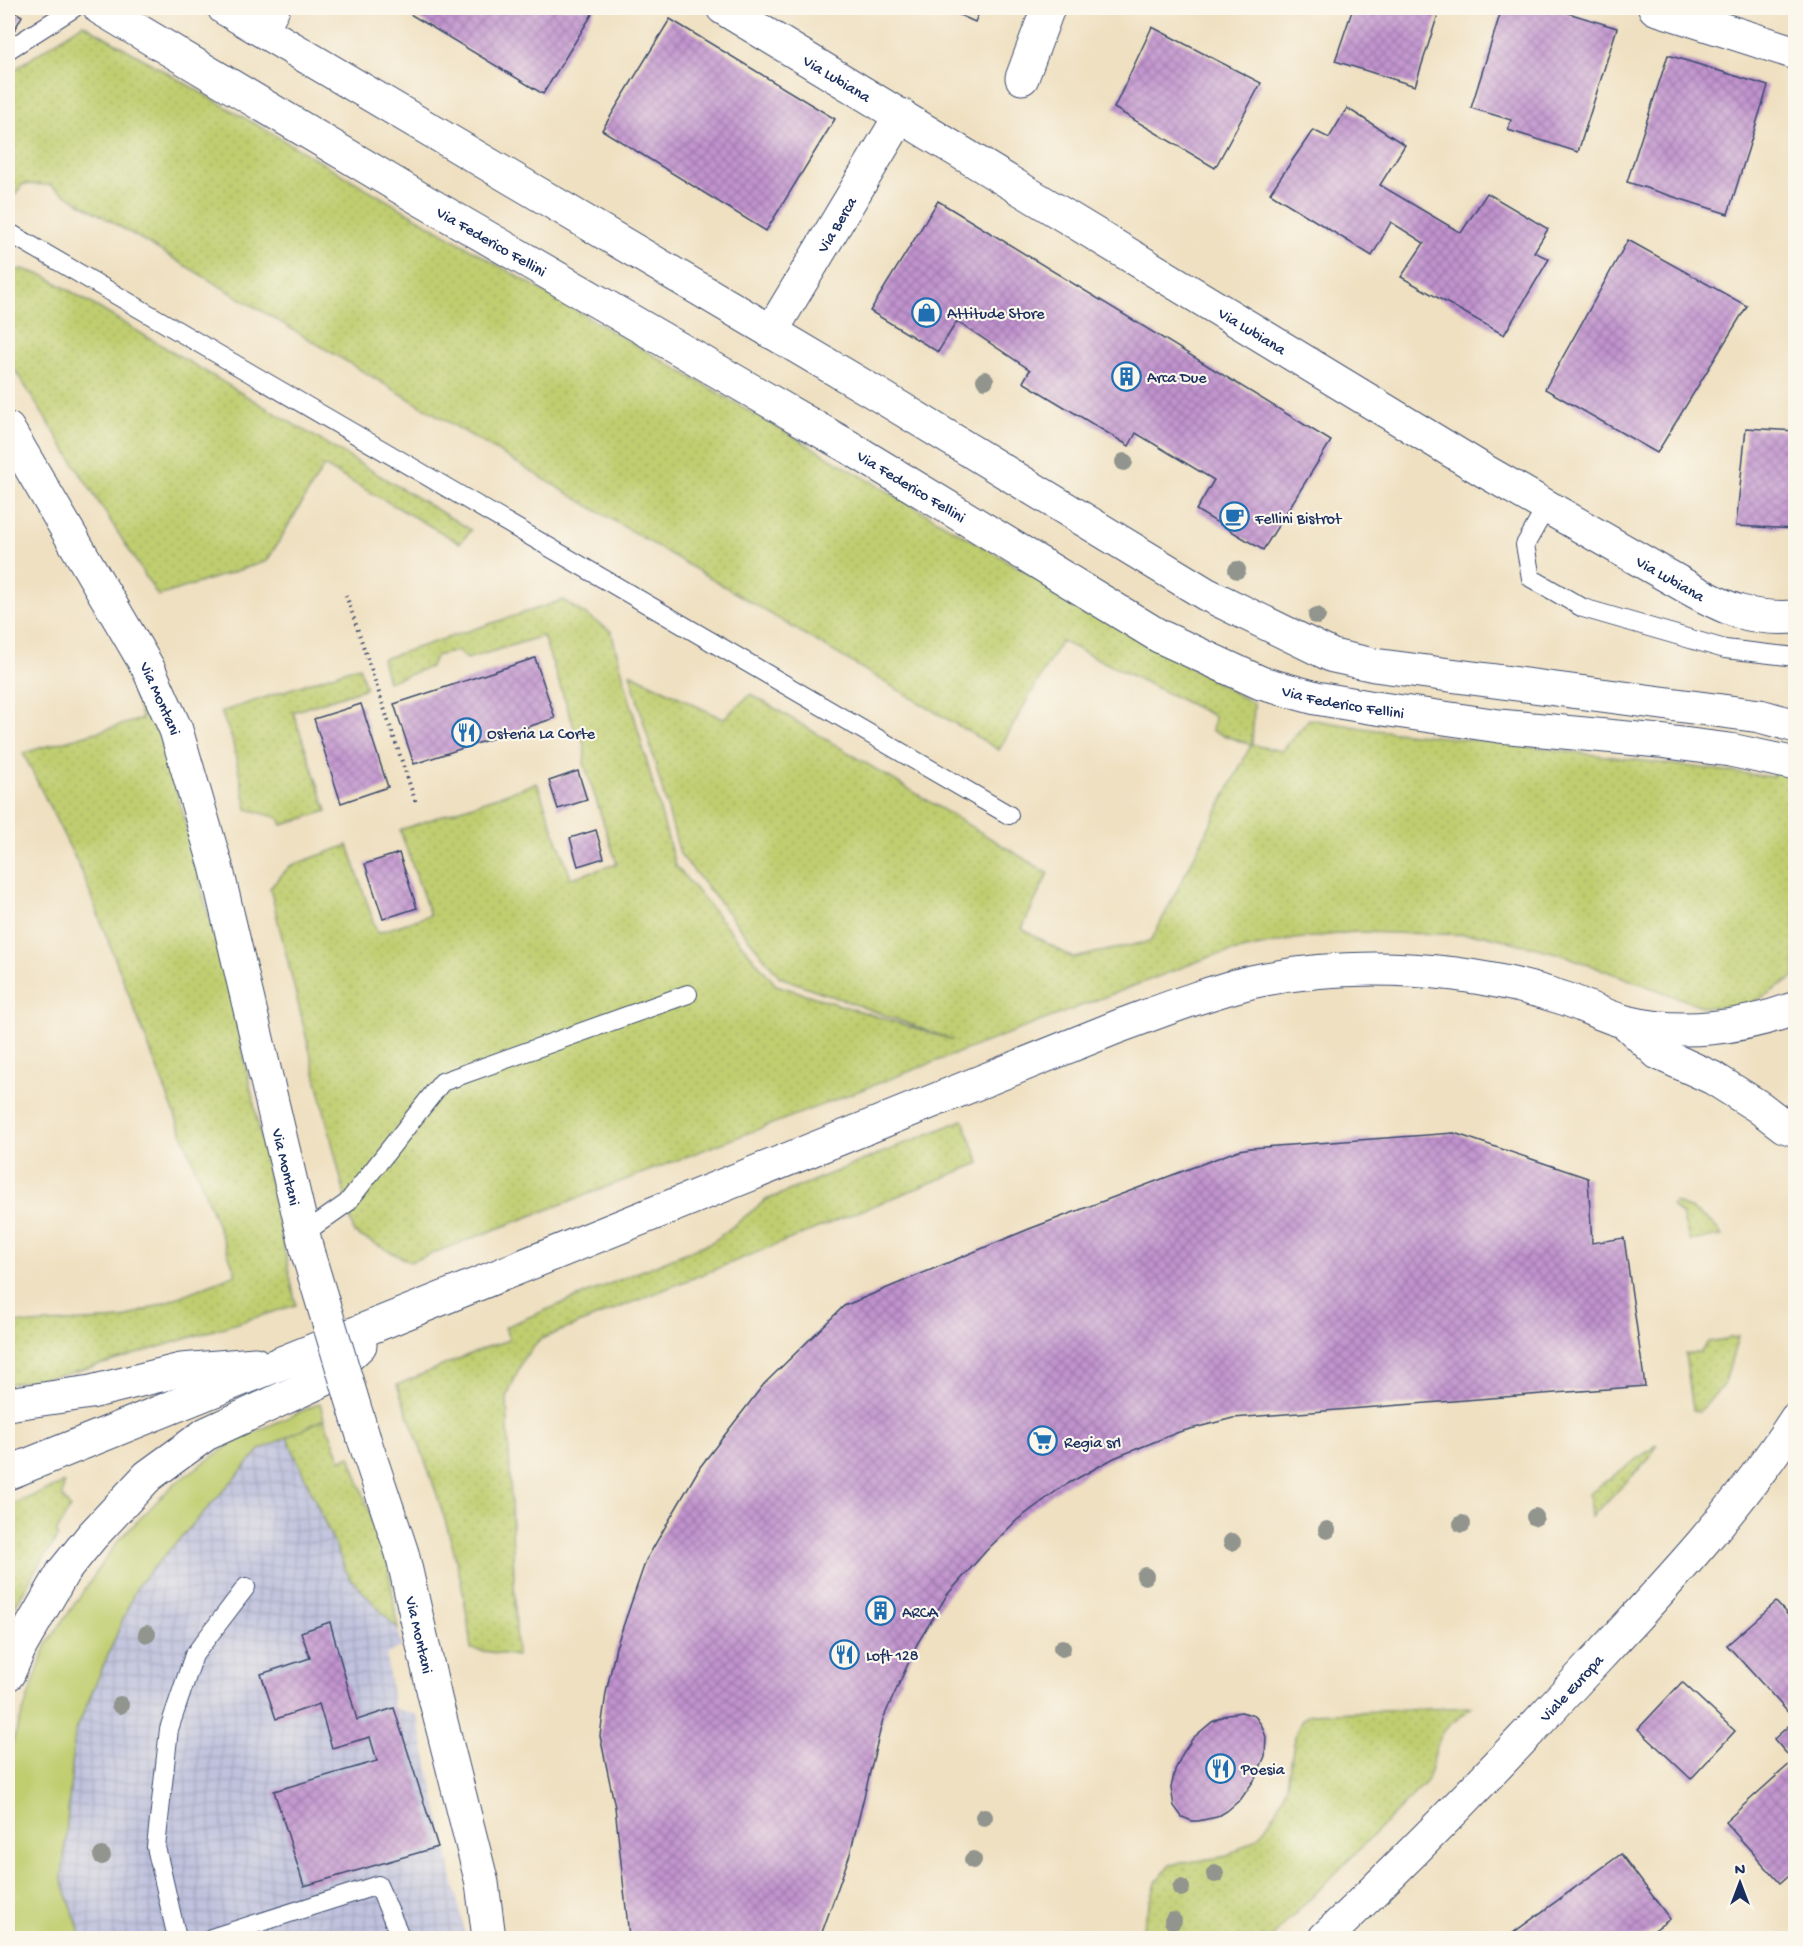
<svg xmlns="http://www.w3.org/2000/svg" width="1803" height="1946" font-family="'Gochi Hand',sans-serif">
	<defs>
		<pattern id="industrial-grid" width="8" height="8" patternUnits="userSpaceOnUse" patternTransform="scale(1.5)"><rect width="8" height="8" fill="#c0c2dd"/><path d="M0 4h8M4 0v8" fill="none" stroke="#a4a7c0"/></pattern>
		<pattern id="grass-dots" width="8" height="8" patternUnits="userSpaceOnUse" patternTransform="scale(1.5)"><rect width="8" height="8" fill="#c0ce70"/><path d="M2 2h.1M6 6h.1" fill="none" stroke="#a4b163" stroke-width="1.8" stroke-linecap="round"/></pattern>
		<pattern id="building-cross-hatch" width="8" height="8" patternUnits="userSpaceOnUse" patternTransform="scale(1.5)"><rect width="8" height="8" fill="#c193ce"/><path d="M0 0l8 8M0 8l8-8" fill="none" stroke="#9c78aa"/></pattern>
	</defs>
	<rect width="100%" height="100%" fill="#fbf7ec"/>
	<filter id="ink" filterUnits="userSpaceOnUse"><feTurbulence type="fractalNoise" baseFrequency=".0167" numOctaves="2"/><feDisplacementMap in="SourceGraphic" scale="12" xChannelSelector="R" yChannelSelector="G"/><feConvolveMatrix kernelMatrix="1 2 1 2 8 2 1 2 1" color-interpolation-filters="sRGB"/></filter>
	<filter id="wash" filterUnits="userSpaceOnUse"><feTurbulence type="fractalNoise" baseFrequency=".008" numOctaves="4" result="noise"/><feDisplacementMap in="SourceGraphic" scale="24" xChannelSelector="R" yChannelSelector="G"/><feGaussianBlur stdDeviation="1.35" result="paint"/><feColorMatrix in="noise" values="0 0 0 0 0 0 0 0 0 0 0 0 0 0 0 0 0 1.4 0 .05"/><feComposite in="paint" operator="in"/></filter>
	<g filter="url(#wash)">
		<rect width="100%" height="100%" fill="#efe0c1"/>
		<path fill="url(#industrial-grid)" d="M287 1437 349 1577 398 1629 402 1646 386 1655 394 1708 417 1715 466 1938H82L62 1880 75 1733 137 1586 260 1450Z"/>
		<g fill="url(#grass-dots)" stroke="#6e7e67" stroke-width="1.5">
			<path d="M83 24 1254 704 1252 745 1282 751 1309 719 1375 730 1494 742 1772 777 1777 769 1795 778V977L1746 1007H1704L1560 954 1485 935 1353 932 1295 939 1212 956 410 1262 354 1233 270 888 290 866 348 845 377 933 430 915 400 830 537 783 571 878 617 864 584 763C586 749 585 740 575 730L543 636 467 659 457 651 436 656 430 667 388 682 382 659 563 600 611 631 675 865 776 985 953 1040 780 977 680 854 630 673 723 719 751 694 1048 873 1022 929 1073 958 1151 941 1251 745 1212 731 1214 716 1061 641 999 750 50 185 23 184 8 203V74Z"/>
			<path d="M22 269 45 276 471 530 460 543 324 466 267 561 158 596 8 359V272Z"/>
			<path d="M121 658 156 721 183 813 203 894 232 1000 296 1305 110 1362 66 1374 8 1384V1321L29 1324 123 1319 236 1274 81 870 23 753 142 719Z"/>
			<path d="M359 666 366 688 293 712 327 811 282 825 279 818 247 809 232 739 221 712Z"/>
			<path d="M963 1120 980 1163 541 1339 523 1359 507 1397 517 1656 471 1649C469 1628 466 1607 462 1586 448 1517 421 1450 397 1385L487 1347 509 1340 505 1327 714 1241 766 1200Z"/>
			<path d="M1675 1202C1692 1209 1713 1220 1722 1236L1690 1241 1682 1216 1671 1205Z"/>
			<path d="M1738 1337 1725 1383 1700 1411 1693 1410 1685 1354 1700 1352 1708 1342Z"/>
			<path d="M324 1419 341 1460 350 1456 388 1564 398 1629 349 1577 287 1437Z"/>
			<path d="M1658 1444 1648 1460 1591 1517 1589 1493Z"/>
			<path d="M64 1483 62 1496 70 1508 57 1531 58 1537 35 1571 8 1619V1506Z"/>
			<path d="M1471 1707 1441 1733 1427 1781 1271 1938H1139L1157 1880 1170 1865 1228 1856 1258 1837 1276 1812 1287 1784 1296 1732 1302 1720 1310 1714Z"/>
		</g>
		<path fill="#c0ce70" stroke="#6e7e67" stroke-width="1.5" d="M320 1403 324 1419 260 1450 137 1586 75 1733 62 1880 82 1938H8V1765L10 1749 47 1644 118 1541 174 1484 235 1441Z"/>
		<g id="blocks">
			<g fill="url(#building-cross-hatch)">
				<path d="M8 8 22 16 10 38 8 37Z"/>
				<path d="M400 8H596L543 94Z"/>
				<path d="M944 8H981L975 22Z"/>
				<path d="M1353 8H1440L1415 86 1335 61Z"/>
				<path d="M1502 8H1552L1617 28 1578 152 1508 130 1511 120 1471 108Z"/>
				<path d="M670 19 835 119 766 231 602 130Z"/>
				<path d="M1152 27 1261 83 1215 168 1114 108Z"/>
				<path d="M1668 55 1768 86 1728 214 1627 182Z"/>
				<path d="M1347 108 1405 145 1380 185 1461 233 1487 193 1548 229 1534 252 1549 259 1504 335 1401 277 1424 243 1391 222 1372 256 1270 193 1313 130 1329 138Z"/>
				<path d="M938 201 1331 441 1263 550 1196 510 1214 480 1136 433 1129 446 1023 382 1030 370 957 321 938 352 870 311Z"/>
				<path d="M1628 240 1747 306 1657 453 1545 389Z"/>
				<path d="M1746 428 1796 431V529L1736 526Z"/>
				<path d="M535 658 555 718 414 764 394 704Z"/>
				<path d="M361 704 388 787 341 803 314 719Z"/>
				<path d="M578 771 587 800 558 809 549 781Z"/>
				<path d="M596 830 604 858 578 866 570 838Z"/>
				<path d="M399 853 417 908 383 919 365 864Z"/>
				<path d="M1454 1133 1588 1178 1592 1243 1624 1238 1645 1386 1233 1418 1179 1432 1114 1458 1062 1487 1017 1520 986 1551 947 1595 917 1644 883 1719 850 1854 820 1938H634L629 1936 615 1807 600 1736 606 1693 616 1647 646 1560 700 1467 764 1384 844 1306 1029 1229 1239 1150 1251 1148Z"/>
				<path d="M1776 1602 1796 1624V1869L1780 1883 1725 1822 1793 1761 1774 1739 1795 1720 1727 1645Z"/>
				<path d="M330 1622 357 1720 394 1708 438 1847 304 1886 274 1791 377 1761 370 1737 332 1748 319 1704 276 1719 261 1674 310 1658 301 1632Z"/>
				<path d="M1682 1682 1735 1731 1691 1779 1638 1729Z"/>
				<path d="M1241 1712 1255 1716 1262 1726 1266 1737 1265 1756 1255 1779 1241 1799 1227 1811 1217 1817 1198 1821H1192L1182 1817 1174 1806 1171 1788 1175 1770 1183 1753 1193 1738 1212 1722 1228 1714Z"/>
				<path d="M1621 1854 1670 1919 1643 1938H1506Z"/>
			</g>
		</g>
	</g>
	<g filter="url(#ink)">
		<use href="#blocks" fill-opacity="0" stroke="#3b4a6d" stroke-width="1.5"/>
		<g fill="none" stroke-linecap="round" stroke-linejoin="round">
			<defs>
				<g id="lane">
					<path d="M8 50 74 8"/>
					<path d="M8 232 1009 815"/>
					<path d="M1547 506 1525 545 1531 578 1583 608 1725 649 1796 657"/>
					<path d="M303 1234 347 1203 442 1082 688 994"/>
					<path d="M177 1938 156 1847 169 1729 194 1655 246 1587"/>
					<path d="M211 1938 378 1885 401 1938"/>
				</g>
				<g id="street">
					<path id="s1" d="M723 8 1483 470 1687 587C1726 609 1749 620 1796 617"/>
					<path d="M1655 8 1796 53"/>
					<path d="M262 29 273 8"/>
					<path d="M1022 78 1048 8"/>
					<path id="s2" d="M771 332 901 115"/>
					<path id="s3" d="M8 429 148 668 176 730 216 866 308 1254"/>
					<path id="s4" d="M364 1439 402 1553 435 1698 482 1883 489 1938"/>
				</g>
				<g id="secondary">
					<path id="s5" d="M100 8 417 197 849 447 1159 636 1261 683 1316 698 1369 707 1499 726 1659 741 1730 750 1796 764"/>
					<path d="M224 8 882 397 1206 594 1333 656 1374 665 1760 716 1796 726"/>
					<path id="s6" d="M1325 1938C1418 1849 1508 1756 1595 1661 1667 1584 1739 1507 1796 1419"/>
				</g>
				<g id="highway">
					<path d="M1625 1022 1658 1053 1713 1078 1759 1107 1784 1126 1796 1130"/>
					<path d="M8 1404 91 1392 181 1370 255 1364"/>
					<path d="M8 1473 1117 1027C1161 1011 1206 993 1251 982 1319 967 1387 966 1455 974 1493 979 1530 987 1566 999 1586 1006 1605 1017 1626 1022 1682 1036 1742 1028 1796 1008"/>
					<path d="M8 1674 21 1645 63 1572 92 1536 148 1476 206 1434 323 1380 360 1345"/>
				</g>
			</defs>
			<use href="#lane" stroke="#3b4a6d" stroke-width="20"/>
			<use href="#street" stroke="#3b4a6d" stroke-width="35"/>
			<use href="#secondary" stroke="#3b4a6d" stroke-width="35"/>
			<use href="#highway" stroke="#3b4a6d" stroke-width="35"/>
			<path stroke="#3b4a6d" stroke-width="4" stroke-dasharray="1.5 4.5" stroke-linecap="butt" d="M346 595 416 803"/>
			<use href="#lane" stroke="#fff" stroke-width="18"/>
			<use href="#street" stroke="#fff" stroke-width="33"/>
			<use href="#secondary" stroke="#fff" stroke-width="33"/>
			<use href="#highway" stroke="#fff" stroke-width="33"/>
			<defs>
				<path id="street-bridge" d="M308 1254 364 1439"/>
			</defs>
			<use href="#street-bridge" stroke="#3b4a6d" stroke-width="35" stroke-linecap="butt"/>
			<use href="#street-bridge" stroke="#fff" stroke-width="33"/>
		</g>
		<g fill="#91958d">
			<circle cx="985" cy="380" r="9"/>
			<circle cx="1124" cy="462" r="9"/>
			<circle cx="1237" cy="570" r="9"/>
			<circle cx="1317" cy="616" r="9"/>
			<circle cx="1535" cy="1517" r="9"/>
			<circle cx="1462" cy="1524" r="9"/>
			<circle cx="1327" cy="1530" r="9"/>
			<circle cx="1232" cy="1542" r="9"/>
			<circle cx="1145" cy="1576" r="9"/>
			<circle cx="147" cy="1634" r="9"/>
			<circle cx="1062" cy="1648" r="9"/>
			<circle cx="120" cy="1705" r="9"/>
			<circle cx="984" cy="1817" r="9"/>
			<circle cx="102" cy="1856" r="9"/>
			<circle cx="973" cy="1860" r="9"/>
			<circle cx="1215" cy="1874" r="9"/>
			<circle cx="1181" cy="1888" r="9"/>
			<circle cx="1173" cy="1921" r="9"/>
		</g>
	</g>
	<defs>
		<symbol id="shop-ring" viewBox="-11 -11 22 22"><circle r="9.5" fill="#fbf7ec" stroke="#1f6fb2" stroke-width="1.5"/><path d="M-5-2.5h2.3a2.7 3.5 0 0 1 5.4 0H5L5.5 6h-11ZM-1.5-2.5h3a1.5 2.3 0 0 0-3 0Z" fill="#1f6fb2"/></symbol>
		<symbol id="building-ring" viewBox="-11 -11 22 22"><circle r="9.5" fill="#fbf7ec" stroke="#1f6fb2" stroke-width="1.5"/><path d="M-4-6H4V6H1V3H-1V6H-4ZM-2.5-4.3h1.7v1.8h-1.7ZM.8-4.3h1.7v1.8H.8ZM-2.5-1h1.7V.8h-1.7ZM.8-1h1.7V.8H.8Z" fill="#1f6fb2"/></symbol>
		<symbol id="cafe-ring" viewBox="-11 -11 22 22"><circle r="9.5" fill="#fbf7ec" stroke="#1f6fb2" stroke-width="1.5"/><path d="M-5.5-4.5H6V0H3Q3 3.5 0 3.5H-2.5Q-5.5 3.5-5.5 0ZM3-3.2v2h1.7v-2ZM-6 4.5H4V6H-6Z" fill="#1f6fb2"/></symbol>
		<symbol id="restaurant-ring" viewBox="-11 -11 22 22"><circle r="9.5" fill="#fbf7ec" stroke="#1f6fb2" stroke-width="1.5"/><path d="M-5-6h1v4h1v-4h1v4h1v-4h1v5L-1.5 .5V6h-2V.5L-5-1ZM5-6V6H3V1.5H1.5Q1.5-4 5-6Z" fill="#1f6fb2"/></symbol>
		<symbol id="supermarket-ring" viewBox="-11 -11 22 22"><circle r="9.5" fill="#fbf7ec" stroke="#1f6fb2" stroke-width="1.5"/><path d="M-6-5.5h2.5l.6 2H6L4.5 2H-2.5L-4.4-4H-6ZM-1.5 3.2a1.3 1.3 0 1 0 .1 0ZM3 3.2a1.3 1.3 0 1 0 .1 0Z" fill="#1f6fb2"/></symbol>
	</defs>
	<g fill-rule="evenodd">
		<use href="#shop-ring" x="910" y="296" width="33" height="33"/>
		<use href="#building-ring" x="1110" y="360" width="33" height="33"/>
		<use href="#cafe-ring" x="1218" y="500" width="33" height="33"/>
		<use href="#restaurant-ring" x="450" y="716" width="33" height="33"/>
		<use href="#supermarket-ring" x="1026" y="1424" width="33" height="33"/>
		<use href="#building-ring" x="864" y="1594" width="33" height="33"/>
		<use href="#restaurant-ring" x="828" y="1638" width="33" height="33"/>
		<use href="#restaurant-ring" x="1204" y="1752" width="33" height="33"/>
	</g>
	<g text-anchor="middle" stroke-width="4.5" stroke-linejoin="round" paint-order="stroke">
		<g font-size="16" fill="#1b2f5e" stroke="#fbf7ec">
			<text dy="6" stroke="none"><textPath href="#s1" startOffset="134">Via Lubiana</textPath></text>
			<text dy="6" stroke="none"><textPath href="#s2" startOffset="126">Via Berca</textPath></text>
			<text dy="6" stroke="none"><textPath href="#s5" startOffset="456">Via Federico Fellini</textPath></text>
			<text dy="6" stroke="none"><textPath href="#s1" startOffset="620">Via Lubiana</textPath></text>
			<text dy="6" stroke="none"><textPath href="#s5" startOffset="942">Via Federico Fellini</textPath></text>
			<text dy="6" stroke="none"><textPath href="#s1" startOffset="1106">Via Lubiana</textPath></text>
			<text dy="6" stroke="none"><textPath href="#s3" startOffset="310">Via Montani</textPath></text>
			<text dy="6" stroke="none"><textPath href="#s5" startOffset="1428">Via Federico Fellini</textPath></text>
			<text dy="6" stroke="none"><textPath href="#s3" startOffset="796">Via Montani</textPath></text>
			<text dy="6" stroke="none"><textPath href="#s4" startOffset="204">Via Montani</textPath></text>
			<text dy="6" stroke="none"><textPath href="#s6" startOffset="351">Viale Europa</textPath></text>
		</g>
		<g font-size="16" fill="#1b2f5e" stroke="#fbf7ec" text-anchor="start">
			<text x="947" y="318">Attitude Store</text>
			<text x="1147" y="382">Arca Due</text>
			<text x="1255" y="523">Fellini Bistrot</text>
			<text x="487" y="738">Osteria La Corte</text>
			<text x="1064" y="1447">Regia srl</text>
			<text x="902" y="1617">ARCA</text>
			<text x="866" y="1660">Loft 128</text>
			<text x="1241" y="1774">Poesia</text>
		</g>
	</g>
	<rect width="1803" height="1946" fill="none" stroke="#fbf7ec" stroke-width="30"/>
	<g transform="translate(1740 1883)" stroke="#fbf7ec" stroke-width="4.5" paint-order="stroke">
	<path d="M0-4.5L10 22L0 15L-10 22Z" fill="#1b2f5e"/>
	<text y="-9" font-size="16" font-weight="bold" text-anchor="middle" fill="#1b2f5e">N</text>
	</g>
</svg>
